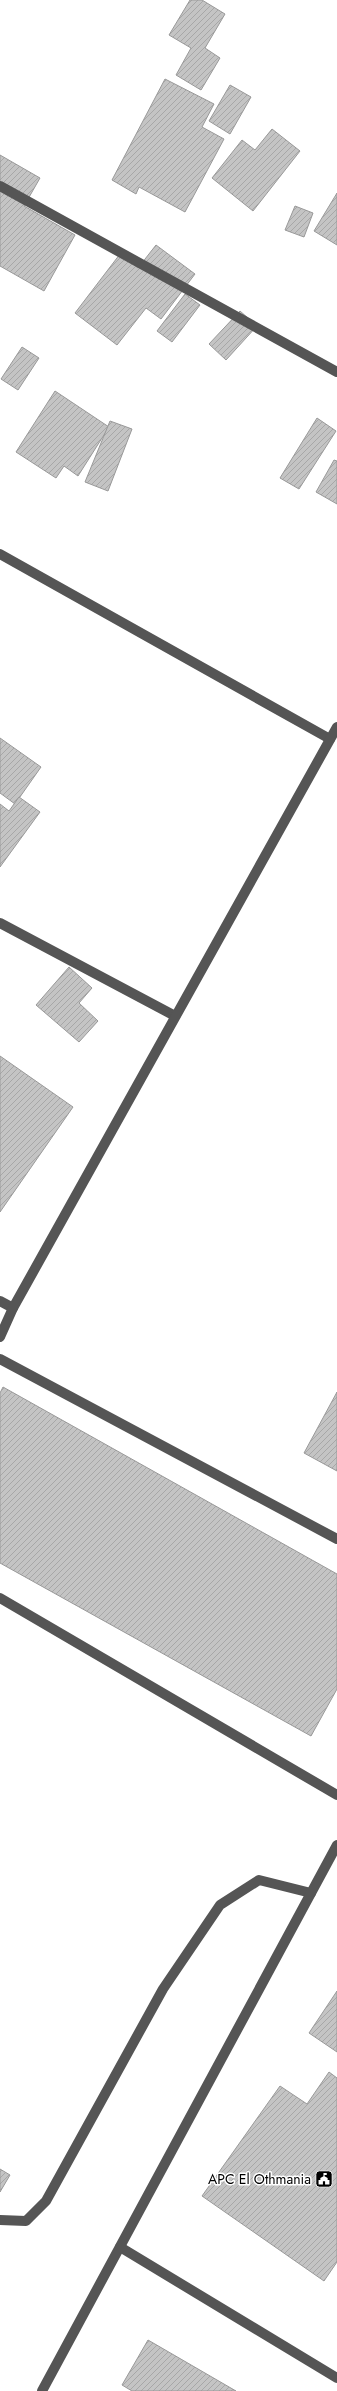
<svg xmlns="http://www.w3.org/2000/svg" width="337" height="2391" font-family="Jost,sans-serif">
	<defs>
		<pattern id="building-hatch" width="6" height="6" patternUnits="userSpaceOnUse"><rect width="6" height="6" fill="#c4c4c4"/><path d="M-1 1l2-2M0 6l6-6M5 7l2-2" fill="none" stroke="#a7a7a7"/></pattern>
	</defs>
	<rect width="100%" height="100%" fill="#fff"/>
	<g fill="url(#building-hatch)" stroke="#999">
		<path d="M190 0H202L225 14 205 48 220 58 201 90 176 75 191 48 169 35Z"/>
		<path d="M165 79 214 104 202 127 224 139 185 212 139 187 136 194 112 180Z"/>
		<path d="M230 85 251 97 230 134 209 121Z"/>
		<path d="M272 129 300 151 253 211 212 178 242 140 255 150Z"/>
		<path d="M0 155 40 178 24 206 75 235 44 291 0 266Z"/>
		<path d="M337 193V245L314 231Z"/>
		<path d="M295 206 313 213 304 237 285 230Z"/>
		<path d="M156 245 195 274 161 319 146 308 117 345 75 313 120 254 138 268Z"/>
		<path d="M185 294 200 305 172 342 157 331Z"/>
		<path d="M240 311 257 326 226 360 209 344Z"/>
		<path d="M22 347 39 358 18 390 1 379Z"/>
		<path d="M55 391 109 427 78 476 64 466 56 478 16 452Z"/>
		<path d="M317 418 336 431 299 489 280 478Z"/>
		<path d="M110 421 132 429 108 491 85 482Z"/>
		<path d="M334 460 337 461V504L316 492Z"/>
		<path d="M0 738 41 767 15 804 0 793Z"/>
		<path d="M19 797 40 812 0 867V804L9 811Z"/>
		<path d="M69 967 92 988 79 1003 98 1021 79 1042 36 1005Z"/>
		<path d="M0 1056 73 1107 0 1212Z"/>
		<path d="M3 1387 337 1574V1689L311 1736 0 1563V1393Z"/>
		<path d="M337 1392V1471L304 1453Z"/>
		<path d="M337 1991V2052L309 2033Z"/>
		<path d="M329 2072 337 2078V2262L324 2281 202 2196 280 2086 307 2104Z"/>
		<path d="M0 2169 10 2175 0 2192Z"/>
		<path d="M148 2340 236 2391H132L122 2385Z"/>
	</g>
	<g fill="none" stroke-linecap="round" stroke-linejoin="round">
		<g stroke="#555" stroke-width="10">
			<path d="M0 186 337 372"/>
			<path d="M0 554 330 739"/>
			<path d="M0 923 175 1016"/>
			<path d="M0 1301 13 1308"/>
			<path d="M0 1337 13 1308 337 727"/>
			<path d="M0 1359 337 1539"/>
			<path d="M0 1598 337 1795"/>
			<path d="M0 2220 26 2221 46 2201 163 1989 220 1905 259 1880 311 1893"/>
			<path d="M120 2247 337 2378"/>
			<path d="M42 2391 337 1845"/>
		</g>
	</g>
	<defs>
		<symbol id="civic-square" viewBox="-11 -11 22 22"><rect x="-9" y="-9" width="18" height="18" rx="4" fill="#000" stroke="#fff"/><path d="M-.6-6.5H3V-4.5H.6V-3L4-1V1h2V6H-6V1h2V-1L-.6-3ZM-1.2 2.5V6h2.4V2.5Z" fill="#fff"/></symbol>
	</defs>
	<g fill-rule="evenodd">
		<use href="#civic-square" x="314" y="2169" width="20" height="20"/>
	</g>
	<g text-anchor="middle" stroke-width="3" stroke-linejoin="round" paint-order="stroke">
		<g font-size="14" fill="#000" stroke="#fff" text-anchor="end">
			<text x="311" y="2184">APC El Othmania</text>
		</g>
	</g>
</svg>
